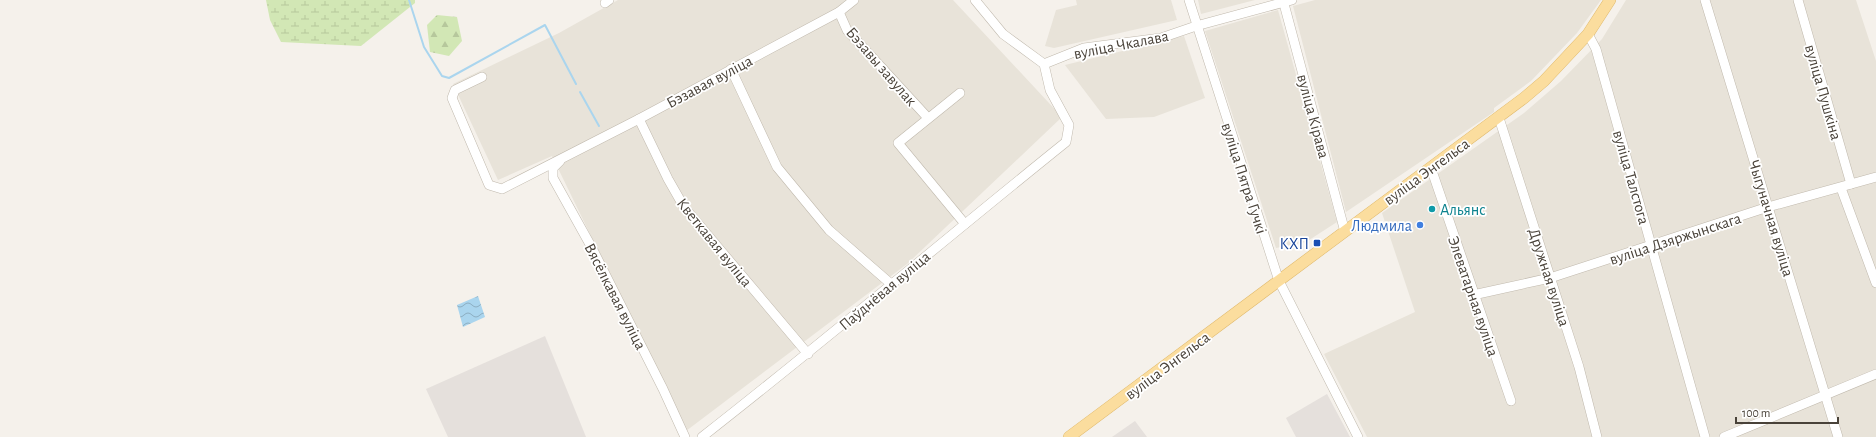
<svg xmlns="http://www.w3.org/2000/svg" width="1876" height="437" font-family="'Alegreya Sans',sans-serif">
	<defs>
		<pattern id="forest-firs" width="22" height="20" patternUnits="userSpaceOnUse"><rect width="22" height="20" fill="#d2e7b5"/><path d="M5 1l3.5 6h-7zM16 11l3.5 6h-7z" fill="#b6c79c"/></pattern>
		<pattern id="wetland-marsh" width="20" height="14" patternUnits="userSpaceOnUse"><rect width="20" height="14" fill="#d2e7b5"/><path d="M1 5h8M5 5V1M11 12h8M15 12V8" fill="none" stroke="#b6c79c"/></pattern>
		<pattern id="water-waves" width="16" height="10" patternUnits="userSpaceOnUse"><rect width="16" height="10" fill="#aad5ee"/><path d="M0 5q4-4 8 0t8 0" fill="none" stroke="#8caec2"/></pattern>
	</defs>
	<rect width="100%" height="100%" fill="#f5f1eb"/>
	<g fill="#e8e3d9">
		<path d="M618 0H953L1062 117 907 264 686 431 552 156 498 180 453 84 559 33Z"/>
		<path d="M1076 0H1171L1177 20 1054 48 1045 46 1056 10 1077 5Z"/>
		<path d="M1198 0H1255L1201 14Z"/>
		<path d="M1315 0H1601L1577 33 1531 81 1494 108V112L1346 212 1293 6Z"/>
		<path d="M1626 0H1856L1876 61V437H1367L1324 354 1415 312 1382 213 1524 113 1561 81 1602 39Z"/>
		<path d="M1278 10 1337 222 1306 242 1276 248 1205 31Z"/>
		<path d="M1184 36 1205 98 1154 117 1106 119 1065 65Z"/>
	</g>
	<g fill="#e5e0dc">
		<path d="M545 336 586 437H448L426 389Z"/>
		<path d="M1327 394 1350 437H1296L1286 418Z"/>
		<path d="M1135 421 1147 437H1112Z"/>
	</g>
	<path fill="url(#forest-firs)" d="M437 15 457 17 462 41 449 56 430 52 427 25Z"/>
	<path fill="url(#wetland-marsh)" d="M266 0H415V3L361 46 281 42 270 20Z"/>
	<path fill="url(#water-waves)" d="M478 296 485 317 463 327 457 305Z"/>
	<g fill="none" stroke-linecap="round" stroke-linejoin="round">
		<g stroke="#aad5ee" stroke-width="2">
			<path d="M409 0 424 47 442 76 449 78 545 25 576 84"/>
			<path d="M580 92 599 126"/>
		</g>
		<defs>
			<g id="minor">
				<path d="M1189 0 1279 281 1358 437"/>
				<path d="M1283 0 1345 232"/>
				<path d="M1705 0 1838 437"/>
				<path d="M1798 0 1851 184"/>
				<path d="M605 3 609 0"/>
				<path d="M839 12 847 30 928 118"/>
				<path d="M1588 34 1596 49 1705 437"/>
				<path d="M1044 64 1084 48 1161 38 1196 26 1292 0"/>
				<path d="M731 69 777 167 829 230 891 284"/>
				<path d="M482 77 455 90 452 98 489 185 502 189 639 119 839 12 854 0"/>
				<path d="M960 93 898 143 965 224"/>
				<path d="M1499 118 1579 367 1597 437"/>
				<path d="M639 119 668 179 684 207 808 354"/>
				<path d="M560 161 553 168V178L592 248 663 389 685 437"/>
				<path d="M1431 168 1511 401"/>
				<path d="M1841 188 1876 283"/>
				<path d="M1473 295 1550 278 1768 207 1876 177"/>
				<path d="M702 437C825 341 944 240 1066 142L1069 125 1050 90 1044 64 1003 34 975 0"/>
				<path d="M1724 437 1876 374"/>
			</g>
			<path id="major" d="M1069 437 1524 98 1544 81 1588 34 1610 0"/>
		</defs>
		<use href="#minor" stroke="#c0b9ad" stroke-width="10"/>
		<use href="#major" stroke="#e0ba6d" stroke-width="12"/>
		<use href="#minor" stroke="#fff" stroke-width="9"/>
		<use href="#major" stroke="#fbdd9e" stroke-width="11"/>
	</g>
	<circle fill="#0f9aa8" stroke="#fff" stroke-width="1.5" cx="1432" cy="209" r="4"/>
	<circle fill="#3f7fe0" stroke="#fff" stroke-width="1.5" cx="1420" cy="225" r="4"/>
	<rect fill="#1a4fb4" stroke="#fff" stroke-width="1.5" x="1313" y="239" width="8" height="8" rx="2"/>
	<g text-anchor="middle" stroke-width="3.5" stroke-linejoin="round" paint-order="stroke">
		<g font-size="16" fill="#494239" stroke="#fff">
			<text transform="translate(1121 44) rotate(-11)" y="6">вуліца Чкалава</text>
			<text transform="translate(882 66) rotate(49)" y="6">Бэзавы завулак</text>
			<text transform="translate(709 81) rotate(-28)" y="6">Бэзавая вуліца</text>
			<text transform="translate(1824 92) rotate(74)" y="6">вуліца Пушкіна</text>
			<text transform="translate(1314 116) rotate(75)" y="6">вуліца Кірава</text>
			<text transform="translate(1426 171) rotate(-36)" y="6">вуліца Энгельса</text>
			<text transform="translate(1632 177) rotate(74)" y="6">вуліца Талстога</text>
			<text transform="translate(1245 178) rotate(72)" y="6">вуліца Пятра Гучкі</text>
			<text transform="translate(1772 218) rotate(73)" y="6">Чыгуначная вуліца</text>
			<text transform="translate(1675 238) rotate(-18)" y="6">вуліца Дзяржынскага</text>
			<text transform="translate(715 242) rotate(51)" y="6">Кветкавая вуліца</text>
			<text transform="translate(1550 277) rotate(72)" y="6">Дружная вуліца</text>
			<text transform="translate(884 290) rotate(-40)" y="6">Паўднёвая вуліца</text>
			<text transform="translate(616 296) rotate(63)" y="6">Вясёлкавая вуліца</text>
			<text transform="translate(1474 296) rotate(71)" y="6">Элеватарная вуліца</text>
			<text transform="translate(1167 365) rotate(-37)" y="6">вуліца Энгельса</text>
		</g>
		<g font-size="16" fill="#0d838f" stroke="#fff" text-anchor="start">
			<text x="1440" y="215">Альянс</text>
		</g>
		<g font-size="16" fill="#366cbe" stroke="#fff" text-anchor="end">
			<text x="1412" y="231">Людмила</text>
		</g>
		<g font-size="16" fill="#164399" stroke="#fff" text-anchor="end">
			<text x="1309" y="249">КХП</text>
		</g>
	</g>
	<path d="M1736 417v6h102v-6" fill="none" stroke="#494239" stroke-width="2"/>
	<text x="1742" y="417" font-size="12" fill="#494239" stroke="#ffffff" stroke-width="3" paint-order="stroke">100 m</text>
</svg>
